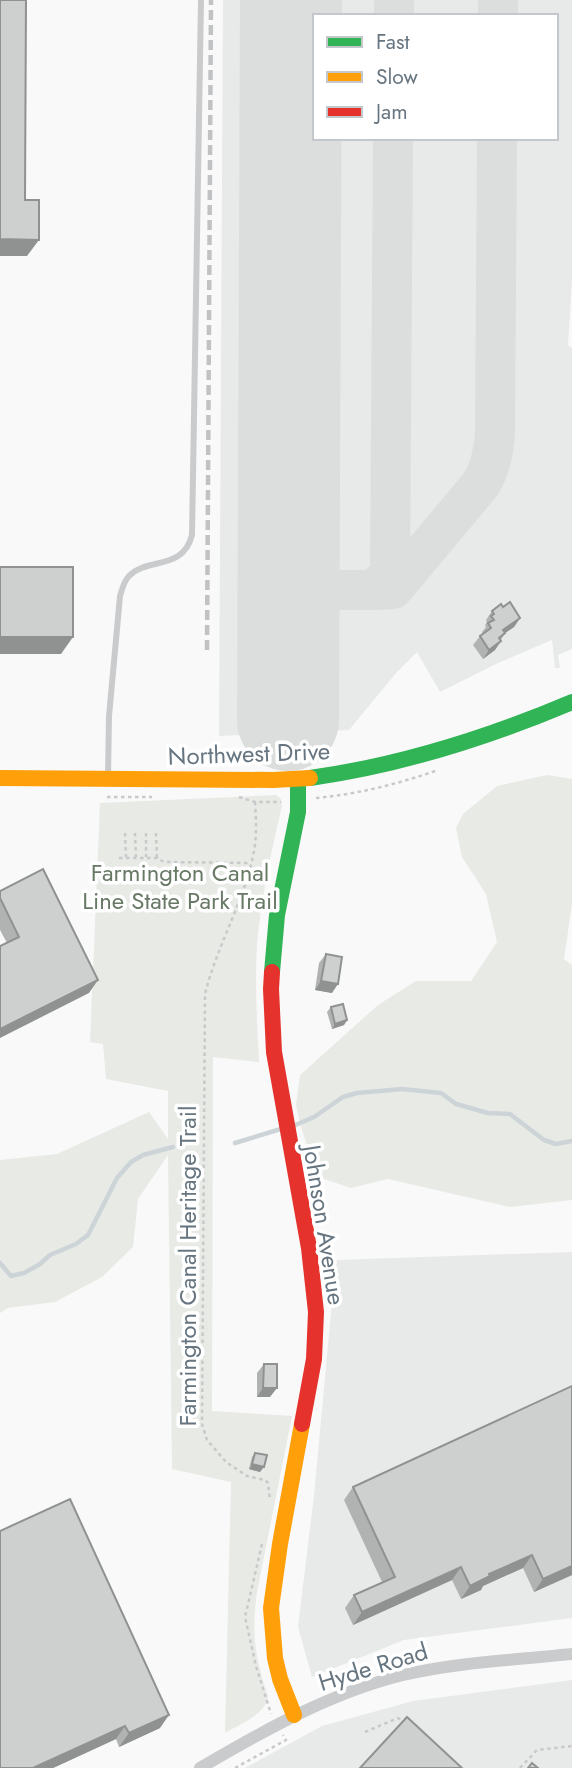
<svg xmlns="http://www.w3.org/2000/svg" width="572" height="1768" font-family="Jost,sans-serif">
	<rect width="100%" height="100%" fill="#f9f9f9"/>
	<g fill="#e8e9e9" fill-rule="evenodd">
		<path d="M223 0H572V280L568 345 572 348V649L558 655 560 668H555L552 640 498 663 440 692 417 652 397 672 349 730 219 736ZM315 16H556V138H315Z"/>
		<path d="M572 1252V1618L404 1640 312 1677 298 1627 314 1495 336 1260Z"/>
		<path d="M572 1680V1768H245L322 1726 413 1701Z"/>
	</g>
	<g fill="#e8eae6">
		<path d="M547 775 572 779V904L564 959 572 965V1200L510 1207 388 1179 351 1188 318 1177 301 1127 296 1105 300 1075 378 1005 416 981H471L497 942 486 894 462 857 456 828 463 814 497 786Z"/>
		<path d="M276 795 281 799 282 806C272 848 263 890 258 933 254 976 257 1019 259 1062L213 1057 212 1411 292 1416 257 1592C251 1633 255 1657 268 1696 266 1715 239 1724 225 1733L231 1482 172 1469 168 1155 138 1199 133 1247 102 1277 55 1302 8 1308 0 1313V1160L57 1154 149 1112 168 1139V1091L106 1079 103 1044 90 1042 100 803Z"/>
	</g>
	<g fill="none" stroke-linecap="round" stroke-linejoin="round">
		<g stroke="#cdd4d7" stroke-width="4.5">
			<path d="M293 1126 314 1117 343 1097 357 1093 402 1089 441 1093 456 1104 488 1113 510 1114 544 1140 556 1144 572 1141"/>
			<path d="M235 1143 284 1128"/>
			<path d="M0 1263 11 1276 24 1273 40 1264 50 1255 76 1244 88 1235 117 1178 131 1162 143 1155 173 1147"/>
		</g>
		<g stroke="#dcdede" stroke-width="40">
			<path d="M394 16V0"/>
			<path d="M498 16V0"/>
			<path d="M291 68 299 85 315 102"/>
			<path d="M291 163C294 145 300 132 315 120"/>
			<path d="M288 590H372L387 578 390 571 393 138"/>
			<path d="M378 590 393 589 481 484C491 467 494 451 495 432L497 138"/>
		</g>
		<path stroke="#dcdede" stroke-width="102" d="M288 720 291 0"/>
		<g stroke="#c8c9ca" stroke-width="2.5" stroke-dasharray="3.5 3.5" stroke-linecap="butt">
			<path d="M107 797H152"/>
			<path d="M239 797 255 802H281"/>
			<path d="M316 798C358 794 398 784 438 770"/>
			<path d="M255 802C256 818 257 835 254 851 245 900 217 945 205 994L202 1424 207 1440 226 1462 247 1476 265 1480 268 1483 270 1500"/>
			<path d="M125 833 126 857"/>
			<path d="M135 833 136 857"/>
			<path d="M146 833V857"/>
			<path d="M156 833 157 858"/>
			<path d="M119 858H157L164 862 251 863"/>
			<path d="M262 1544 245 1617 256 1666 271 1714"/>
			<path d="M365 1732 398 1718 406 1723"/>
			<path d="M235 1768 286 1740 283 1735"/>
			<path d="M520 1768 537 1750 572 1746"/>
		</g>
		<path stroke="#cacbcc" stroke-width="6" d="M108 777 109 716 120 596C122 589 124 581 129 576 147 557 183 571 192 535L201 0"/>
		<path stroke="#cacbcc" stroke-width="12" d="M200 1768C265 1730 330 1693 403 1675 458 1662 516 1660 572 1654"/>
		<g stroke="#30b455" stroke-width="16">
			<path d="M310 778C402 765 487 738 572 702"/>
			<path d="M272 972 277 915 298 812V779"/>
		</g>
		<g stroke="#ff9f0a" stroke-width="16">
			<path d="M0 778 273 780 310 778"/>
			<path d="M294 1715 280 1679 275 1658 271 1608 280 1544 302 1424"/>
		</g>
		<path stroke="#e5322d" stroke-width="16" d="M272 972 271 989 274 1052 309 1248 316 1312 314 1359 302 1424"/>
		<path stroke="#c0c2c3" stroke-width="4.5" stroke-dasharray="10 5" stroke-linecap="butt" d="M207 650 211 0"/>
	</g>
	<g fill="#b1b3b3">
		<path d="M503 607 520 618 514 627 505 633 495 650 483 659 473 645 480 636 483 634 482 632 486 627 485 625 487 622 486 620 492 611Z"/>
		<path d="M0 891 89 993 7 943 0 930Z"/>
		<path d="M326 954 332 993 315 990 319 963Z"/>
		<path d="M331 1007 347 1020 344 1025 332 1029 327 1012Z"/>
		<path d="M264 1364 270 1397H257V1373Z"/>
		<path d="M572 1386V1575L534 1592 523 1568 483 1586 481 1590 461 1599 452 1580 353 1625 345 1608 354 1595 382 1582 344 1500 353 1487Z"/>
		<path d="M255 1453 260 1472 249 1469 252 1457Z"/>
		<path d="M0 1531 160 1728 119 1747 116 1739 53 1768H0Z"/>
	</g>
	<g fill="#909292">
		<path d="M0 239 39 240 27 256H0Z"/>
		<path d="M520 618 514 627 496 639 503 630Z"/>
		<path d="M0 637H73L61 654H0Z"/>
		<path d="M501 641 495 650 483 659 489 650Z"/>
		<path d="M98 980 89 993 0 1038V1029Z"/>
		<path d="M321 981 338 984 332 993 315 990Z"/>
		<path d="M347 1020 344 1025 332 1029 335 1024Z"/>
		<path d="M263 1388H277L270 1397H257Z"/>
		<path d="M252 1464 264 1467 260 1472 249 1469Z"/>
		<path d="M532 1555 523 1568 483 1586 481 1590 461 1599 470 1586 489 1574Z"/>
		<path d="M572 1566V1575L534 1592 543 1579Z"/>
		<path d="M461 1567 452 1580 353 1625 362 1612Z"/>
		<path d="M169 1715 160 1728 119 1747 129 1733Z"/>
		<path d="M125 1726 116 1739 53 1768H33Z"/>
	</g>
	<g fill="#ced0d0" stroke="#909292" stroke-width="2">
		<path d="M0 0H26L25 200H39V240L0 239Z"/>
		<rect x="0" y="567" width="73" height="70"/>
		<path d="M510 602 520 618 503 630 505 633 499 638 501 641 489 650 480 636 491 628 488 623 494 620 491 616 494 614 492 611 501 604 503 607Z"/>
		<path d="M43 869 98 980 0 1029V946L19 937 0 898V891Z"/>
		<path d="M326 954 342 957 338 984 321 981Z"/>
		<path d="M343 1004 347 1020 335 1024 331 1007Z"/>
		<path d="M264 1364H277V1388H263Z"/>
		<path d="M572 1386V1566L543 1579 532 1555 489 1574 490 1576 470 1586 461 1567 362 1612 354 1595 395 1577 353 1487Z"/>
		<path d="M255 1453 267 1455 264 1467 252 1464Z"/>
		<path d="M70 1499 169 1715 129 1733 125 1726 33 1768H0V1531Z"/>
		<path d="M407 1717 462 1768H360Z"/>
		<path d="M532 1763 538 1768H528Z"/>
	</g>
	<g text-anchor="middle" stroke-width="7" stroke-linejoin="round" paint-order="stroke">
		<g font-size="24" fill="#667580" stroke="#fff">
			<text transform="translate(249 754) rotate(-2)" y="8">Northwest Drive</text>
			<text transform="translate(324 1225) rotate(81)" y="8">Johnson Avenue</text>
			<text transform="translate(188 1266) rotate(-90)" y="8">Farmington Canal Heritage Trail</text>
			<text transform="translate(373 1667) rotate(-17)" y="8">Hyde Road</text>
		</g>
		<g font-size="24" fill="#687966" stroke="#fff">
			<text x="180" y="881">Farmington Canal<tspan x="180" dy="28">Line State Park Trail</tspan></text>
		</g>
	</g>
	<rect x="313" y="14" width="245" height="126" fill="#ffffff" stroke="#c2c8cc" stroke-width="2"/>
	<rect x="327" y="37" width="35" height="10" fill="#30b455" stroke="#c2c8cc" stroke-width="2"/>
	<text x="376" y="49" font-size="21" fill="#667580">Fast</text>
	<rect x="327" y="72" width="35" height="10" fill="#ff9f0a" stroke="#c2c8cc" stroke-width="2"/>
	<text x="376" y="84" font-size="21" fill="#667580">Slow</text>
	<rect x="327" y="107" width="35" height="10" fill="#e5322d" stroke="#c2c8cc" stroke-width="2"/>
	<text x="376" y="119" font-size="21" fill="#667580">Jam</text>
</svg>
